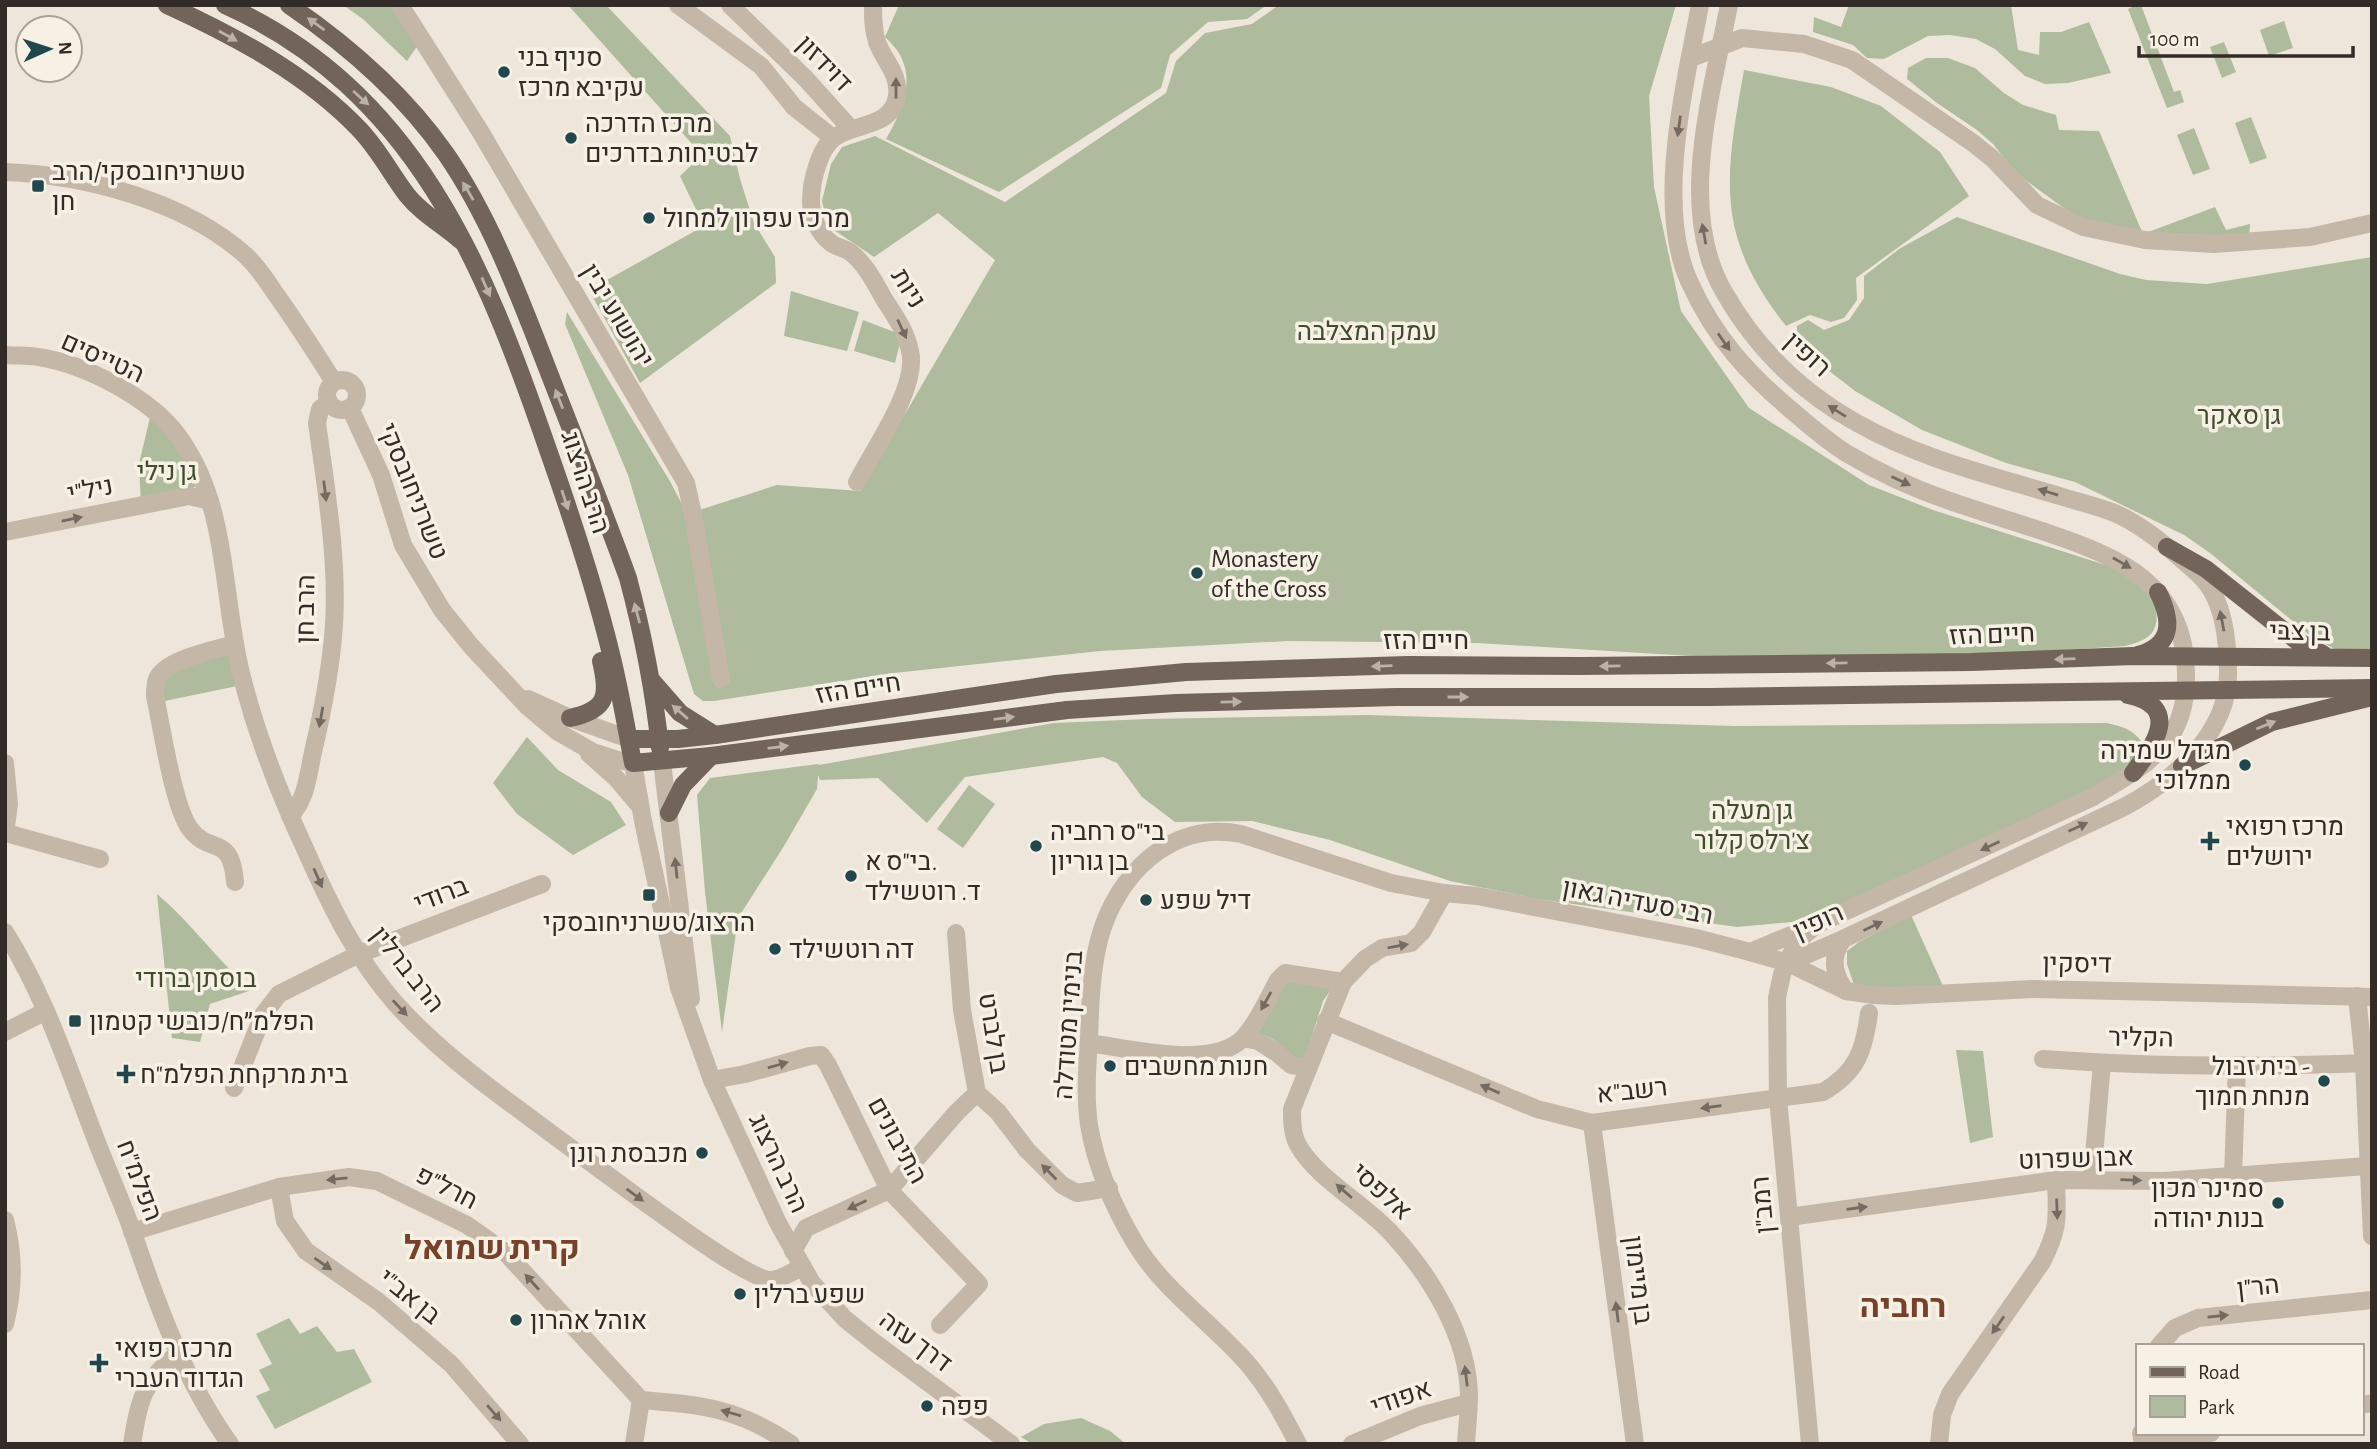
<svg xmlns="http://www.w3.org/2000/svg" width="2377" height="1449" font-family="'Alegreya Sans',Heebo,sans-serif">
	<rect width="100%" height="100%" fill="#eee6da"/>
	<g fill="#aebb9c">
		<path d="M343 5H392L418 45 407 61 363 19Z"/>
		<path d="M568 5H606L730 136 740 179 754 223 775 257 776 283 640 383 589 290 704 226 680 176 702 155Z"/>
		<path d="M899 5H1267L1247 19 1208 22 1170 55 1161 88 999 192 886 139C900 115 914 86 902 59 899 51 891 43 885 37Z"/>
		<path d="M1279 5H1676L1649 96 1654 187 1681 311 1749 408 1869 485 1933 510 2118 569 2154 598C2161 628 2155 639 2125 646L1956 657 1805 663 1477 643 1288 641 1100 651 894 673 714 701H703L694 694 628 475 565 324 567 312 671 483 687 514 777 485 860 491 995 260 938 213 874 257 828 226 822 201 831 164 842 147 875 136 1005 202 1166 93 1176 61 1205 33 1252 24Z"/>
		<path d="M1849 5H2011L2018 50 2039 55 2040 32H2061L2089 22 2111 73 2068 83 2045 84 2025 76 1995 49 1976 39 1950 35 1928 36 1884 59 1867 58 1853 45 1813 32 1814 17 1841 27Z"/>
		<path d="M2137 5H2141L2174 92 2180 90 2184 102 2167 108 2128 9Z"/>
		<path d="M2284 21 2293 48 2269 56 2260 30Z"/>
		<path d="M2224 42 2236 72 2222 78 2210 47Z"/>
		<path d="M1926 58H1948L1975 68 2004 93 2023 105 2056 115 2059 130 2099 131 2143 234 2215 207 2226 230 2250 224 2249 237 2122 235 2068 211 2017 174 1993 144 1977 130 1937 103 1907 79 1908 68Z"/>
		<path d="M1744 70 1831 87 1881 106 1940 152 1969 196 1856 278 1857 300 1844 318 1831 322 1810 315 1786 326C1714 235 1725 177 1744 70Z"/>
		<path d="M2251 117 2267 158 2250 164 2235 123Z"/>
		<path d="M2194 128 2210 169 2193 175 2177 135Z"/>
		<path d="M1957 217 2120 274 2146 280 2207 284 2372 257V650L2335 649 2312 637 2210 553 2184 535 2075 482 2006 463 1922 430 1855 391 1797 346V326L1808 320 1824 330 1849 320 1864 298V276L1899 249Z"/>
		<path d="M791 291 859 312 847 351 784 336Z"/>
		<path d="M863 320 902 335 895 363 854 351Z"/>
		<path d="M152 409 172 427 197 484 188 494 141 505 139 464Z"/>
		<path d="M233 647 242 685 160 702V679Z"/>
		<path d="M1367 715 1734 726 2106 723C2122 726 2132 729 2142 742L2139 752 2128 771 1991 838 1802 921 1737 927 1538 899 1450 881 1330 840 1252 821 1175 822 1142 797 1117 763 1103 757 965 777 927 823 878 778 820 780 818 775 817 789 784 846 738 918 722 1032 705 892 697 795 710 778 818 764 819 765 1054 723 1148 719Z"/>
		<path d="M527 737 558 770 611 802 626 825 573 855 517 814 493 783Z"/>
		<path d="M969 785 995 804 963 848 937 829Z"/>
		<path d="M157 894C192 923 217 961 252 990L210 1004 200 1042 172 1038Z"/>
		<path d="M1911 915 1943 986 1885 991 1855 988 1847 964V951L1859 942Z"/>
		<path d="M1285 981 1334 985 1323 1001 1304 1061C1284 1054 1279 1038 1258 1033Z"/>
		<path d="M1956 1050 1983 1051 1993 1137 1970 1143Z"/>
		<path d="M289 1318 300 1334 317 1326 337 1352 354 1349 372 1382 275 1429 256 1396 270 1390 259 1370 272 1364 256 1334Z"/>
		<path d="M1081 1418 1110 1431 1126 1444H1032L1021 1437 1044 1424Z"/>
	</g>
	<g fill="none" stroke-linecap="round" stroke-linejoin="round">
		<g stroke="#c4b7a7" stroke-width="18">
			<path d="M400 5 480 131 686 483 693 514 721 679"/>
			<path d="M678 5 761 66 794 107 833 138"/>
			<path d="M730 5 806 79 851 129"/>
			<path d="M1700 5C1685 85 1655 205 1689 281 1715 339 1749 375 1797 415 1812 428 1829 442 1846 453 1878 472 1912 488 1947 500 1981 512 2015 522 2048 533 2121 558 2184 584 2186 672 2188 744 2148 764 2093 797L1818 924 1805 934 1793 950 1782 974 1777 998 1778 1098 1810 1444"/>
			<path d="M1729 5C1712 93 1676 210 1724 292 1756 348 1801 392 1857 423 1920 459 1994 476 2063 497 2079 502 2096 506 2112 512 2137 522 2159 540 2179 557 2189 566 2200 574 2208 585 2225 609 2228 644 2228 673 2229 733 2173 781 2124 807L1843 939 1788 963"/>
			<path d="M1691 58 1742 38 1804 44 1852 60 1973 143 1993 159 2037 205 2083 227 2145 240 2214 244 2310 237 2372 223"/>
			<path d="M5 172C84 175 185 201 245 255 257 265 266 280 275 293 296 322 315 352 334 382"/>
			<path d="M5 355C16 356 27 355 38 357 85 364 151 398 179 437 230 508 221 597 242 677 257 737 280 795 306 851 330 905 356 959 396 1004 433 1045 476 1078 521 1111 561 1141 602 1171 643 1201 664 1216 751 1281 772 1280 782 1279 793 1271 802 1267"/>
			<circle cx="342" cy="395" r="15"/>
			<path d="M350 408 381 475 403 545 442 610 471 646 527 706 558 732 593 752 618 760 633 763 643 821 679 988 712 1080 778 1223 812 1283 845 1319 875 1343 1011 1444"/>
			<path d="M857 482C873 450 919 387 910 351 906 331 895 316 884 299 875 283 865 263 850 252 844 248 836 247 831 243 818 233 811 216 811 201 811 182 819 148 835 137 855 123 892 128 897 96 900 74 884 61 877 42 873 30 873 18 873 5"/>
			<path d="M5 532 189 496 210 501"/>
			<path d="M235 644C215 650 165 659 157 679 155 684 155 691 155 696 162 728 173 805 190 829 211 856 231 833 235 882"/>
			<path d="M528 699 570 718 629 739"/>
			<path d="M589 754 616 778 638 804"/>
			<path d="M662 762 691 999"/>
			<path d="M5 763 9 804 5 833"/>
			<path d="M290 816C307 799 308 774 313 752 323 710 331 668 334 625 338 558 326 489 317 423L320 409 329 402"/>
			<path d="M6 833 100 859"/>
			<path d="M1444 893 1422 932 1411 943 1382 948 1365 959 1343 982 1292 1109C1292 1121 1292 1134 1298 1145 1316 1178 1366 1205 1392 1234 1431 1276 1468 1337 1469 1395 1469 1411 1467 1428 1466 1444"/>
			<path d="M5 932C44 994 67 1064 93 1132 106 1167 122 1201 134 1236 159 1309 185 1381 230 1444"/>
			<path d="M956 933 962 1010 977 1093 998 1112 1027 1150 1062 1185 1077 1193 1109 1188"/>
			<path d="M1843 939C1830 958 1833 974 1846 991"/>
			<path d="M1750 952 1808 928"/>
			<path d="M2357 996 2364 1063 2372 1236"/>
			<path d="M1326 1021 1537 1109 1592 1123 1823 1092C1857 1072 1864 1051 1869 1013"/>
			<path d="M5 1032 46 1011"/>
			<path d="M1244 1038 1258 1041 1277 1053 1291 1065 1308 1068"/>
			<path d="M1088 1043C1129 1048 1216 1071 1245 1036 1259 1020 1268 998 1278 980L1285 973 1343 982"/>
			<path d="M2043 1059C2152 1067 2263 1067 2372 1063"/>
			<path d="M712 1080 745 1074 810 1056 821 1055 828 1065 889 1190 979 1284 940 1325"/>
			<path d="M234 1088 263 1015 279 994 359 954 542 884"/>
			<path d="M1592 1123 1635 1444"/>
			<path d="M2233 1176 2237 1065"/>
			<path d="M2092 1179 2102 1063"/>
			<path d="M279 1187 285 1221 306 1251 379 1302 452 1365 520 1444"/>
			<path d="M1789 1217 2056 1180 2164 1181 2367 1166"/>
			<path d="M5 1220C14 1254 14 1289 5 1324"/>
			<path d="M132 1232 279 1187 349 1177 377 1181 467 1225 505 1252 641 1400C703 1405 738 1408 791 1444"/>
			<path d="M793 1251 806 1228 889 1190 957 1112 977 1093"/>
			<path d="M2159 1346 2175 1328 2198 1318 2372 1300"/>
			<path d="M2361 1405 2372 1403"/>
			<path d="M2141 1433 2143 1444"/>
			<path d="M132 1444C139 1401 143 1380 179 1353"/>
			<path d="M634 1444 641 1400"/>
			<path d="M1298 1444C1283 1415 1268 1387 1247 1363 1211 1322 1163 1290 1135 1243 1114 1208 1096 1166 1089 1125 1085 1097 1087 1068 1089 1040 1090 1007 1091 972 1099 940 1116 875 1171 820 1241 834L1391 883 1444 893 1477 896 1696 938 1750 952 1788 963 1846 991 1873 995 1896 996 2033 989 2372 997"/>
			<path d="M1352 1444 1420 1416 1468 1403"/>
			<path d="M1939 1444 1942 1415 1950 1394 2042 1262C2060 1227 2057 1218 2056 1180"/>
			<path d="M2155 1444 2211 1433"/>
		</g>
		<g stroke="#726459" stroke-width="18">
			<path d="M167 5C235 36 308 75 360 130 379 150 391 174 407 195 422 214 443 225 460 240"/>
			<path d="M225 5C414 90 484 264 547 447 571 515 594 584 611 654 620 690 626 726 633 763L711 756 1067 710 1176 703 1396 697H1710L2372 688"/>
			<path d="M289 5C349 46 404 94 446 154 490 218 518 293 546 365 573 435 602 506 628 578 643 634 654 690 660 748"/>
			<path d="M2167 547 2206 569 2297 641 2323 654"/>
			<path d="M2138 655C2174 645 2172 620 2158 592"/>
			<path d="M652 681 680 713 715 735"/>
			<path d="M2128 695C2181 706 2156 744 2133 773"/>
			<path d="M570 718C608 710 609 695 601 661"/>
			<path d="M629 739H678L715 735 1056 684 1186 672 1408 665 1580 666 1971 662 2133 656 2372 658"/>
			<path d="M2182 766 2272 722 2372 697"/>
			<path d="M669 813 683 785 711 756"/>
		</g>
	</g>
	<defs><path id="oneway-solid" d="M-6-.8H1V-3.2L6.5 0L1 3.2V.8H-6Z" transform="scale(1.75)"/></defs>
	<g fill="#bbb1a6">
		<use href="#oneway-solid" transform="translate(316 24) rotate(-144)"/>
		<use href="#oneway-solid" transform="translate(228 36) rotate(29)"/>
		<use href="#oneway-solid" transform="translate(361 98) rotate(42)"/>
		<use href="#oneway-solid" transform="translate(468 191) rotate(-120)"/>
		<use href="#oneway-solid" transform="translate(486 287) rotate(66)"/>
		<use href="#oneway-solid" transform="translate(559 399) rotate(-111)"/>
		<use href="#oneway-solid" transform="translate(565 500) rotate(72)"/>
		<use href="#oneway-solid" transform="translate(637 613) rotate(-105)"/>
		<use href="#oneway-solid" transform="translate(2065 659) rotate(178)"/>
		<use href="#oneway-solid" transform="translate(1837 663) rotate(179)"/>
		<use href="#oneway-solid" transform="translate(1382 666) rotate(178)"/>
		<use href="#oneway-solid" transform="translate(1610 666) rotate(179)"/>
		<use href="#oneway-solid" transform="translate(1458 697)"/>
		<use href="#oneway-solid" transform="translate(1231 702) rotate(-1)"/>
		<use href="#oneway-solid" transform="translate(680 712) rotate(-139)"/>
		<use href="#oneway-solid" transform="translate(1004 718) rotate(-7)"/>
		<use href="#oneway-solid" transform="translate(2266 725) rotate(-22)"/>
		<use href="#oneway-solid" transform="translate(778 747) rotate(-7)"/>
	</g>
	<g fill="#746a61">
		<use href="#oneway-solid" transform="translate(896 88) rotate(-90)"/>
		<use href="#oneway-solid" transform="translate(1679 126) rotate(98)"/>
		<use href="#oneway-solid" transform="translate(1704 234) rotate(-100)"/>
		<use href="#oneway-solid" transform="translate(902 329) rotate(65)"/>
		<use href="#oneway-solid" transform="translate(1724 342) rotate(55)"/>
		<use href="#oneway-solid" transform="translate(1837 411) rotate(-148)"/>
		<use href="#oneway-solid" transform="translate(1901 481) rotate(25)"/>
		<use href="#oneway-solid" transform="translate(325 491) rotate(83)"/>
		<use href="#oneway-solid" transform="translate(2048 492) rotate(-163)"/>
		<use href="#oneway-solid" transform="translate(72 519) rotate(-11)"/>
		<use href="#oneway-solid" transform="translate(2122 563) rotate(30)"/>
		<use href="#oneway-solid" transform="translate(2222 621) rotate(-101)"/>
		<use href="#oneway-solid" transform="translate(321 717) rotate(100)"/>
		<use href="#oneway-solid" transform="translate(2078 827) rotate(-24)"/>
		<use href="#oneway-solid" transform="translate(1990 846) rotate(155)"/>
		<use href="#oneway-solid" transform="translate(676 868) rotate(-96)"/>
		<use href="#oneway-solid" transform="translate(318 878) rotate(66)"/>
		<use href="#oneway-solid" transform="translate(1873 926) rotate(-25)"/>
		<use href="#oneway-solid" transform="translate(1398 946) rotate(-10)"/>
		<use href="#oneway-solid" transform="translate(1266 1001) rotate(119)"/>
		<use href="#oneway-solid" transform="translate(400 1008) rotate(47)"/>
		<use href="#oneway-solid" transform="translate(778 1065) rotate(-16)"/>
		<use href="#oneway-solid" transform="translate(1490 1089) rotate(-157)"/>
		<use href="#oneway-solid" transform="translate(1711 1107) rotate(172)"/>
		<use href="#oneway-solid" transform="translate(1049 1172) rotate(-135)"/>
		<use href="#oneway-solid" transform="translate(337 1179) rotate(174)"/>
		<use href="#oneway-solid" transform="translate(2131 1180) rotate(2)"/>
		<use href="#oneway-solid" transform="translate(1344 1191) rotate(-139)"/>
		<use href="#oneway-solid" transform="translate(635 1195) rotate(36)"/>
		<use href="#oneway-solid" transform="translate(857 1205) rotate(155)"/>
		<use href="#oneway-solid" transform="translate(1857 1208) rotate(-8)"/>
		<use href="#oneway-solid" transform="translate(2057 1209) rotate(88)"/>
		<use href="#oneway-solid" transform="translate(323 1264) rotate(35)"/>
		<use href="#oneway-solid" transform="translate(532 1282) rotate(-132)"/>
		<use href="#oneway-solid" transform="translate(1617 1312) rotate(-97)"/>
		<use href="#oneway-solid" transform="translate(2218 1316) rotate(-6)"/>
		<use href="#oneway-solid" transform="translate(1998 1325) rotate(125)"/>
		<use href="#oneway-solid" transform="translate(1466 1376) rotate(-97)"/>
		<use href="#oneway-solid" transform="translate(494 1413) rotate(49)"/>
		<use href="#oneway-solid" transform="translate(731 1413) rotate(-164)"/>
	</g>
	<g fill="#21474e" stroke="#f6f0e5" stroke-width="2.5">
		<circle cx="504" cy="72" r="7"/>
		<circle cx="571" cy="138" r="7"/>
		<rect x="31" y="179" width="14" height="14" rx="3.5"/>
		<circle cx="649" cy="218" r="7"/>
		<circle cx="1197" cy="573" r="7"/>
		<circle cx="2245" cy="765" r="7"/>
		<path d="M2206.5 830.5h7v7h7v7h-7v7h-7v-7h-7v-7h7z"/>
		<circle cx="1036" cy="846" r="7"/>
		<circle cx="851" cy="876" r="7"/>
		<rect x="642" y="888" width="14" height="14" rx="3.5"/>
		<circle cx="1146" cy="900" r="7"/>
		<circle cx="775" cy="949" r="7"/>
		<rect x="68" y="1014" width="14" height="14" rx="3.5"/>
		<circle cx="1110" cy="1066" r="7"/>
		<path d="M122.5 1063.5h7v7h7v7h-7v7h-7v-7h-7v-7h7z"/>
		<circle cx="2324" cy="1081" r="7"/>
		<circle cx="702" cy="1153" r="7"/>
		<circle cx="2278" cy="1203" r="7"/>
		<circle cx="740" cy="1294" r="7"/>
		<circle cx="516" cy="1320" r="7"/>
		<path d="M95.5 1352.5h7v7h7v7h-7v7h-7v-7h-7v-7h7z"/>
		<circle cx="927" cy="1406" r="7"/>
	</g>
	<g text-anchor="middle" stroke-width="7" stroke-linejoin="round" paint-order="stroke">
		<g font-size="26" fill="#322b27" stroke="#f6f0e5" text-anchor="start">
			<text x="518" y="66">סניף בני<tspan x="518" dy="30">עקיבא מרכז</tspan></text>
			<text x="585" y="132">מרכז הדרכה<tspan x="585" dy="30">לבטיחות בדרכים</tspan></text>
			<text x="52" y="180">טשרניחובסקי/הרב<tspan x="52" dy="30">חן</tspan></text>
			<text x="663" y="227">מרכז עפרון למחול</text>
			<text x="1211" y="567">Monastery<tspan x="1211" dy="30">of the Cross</tspan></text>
			<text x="2231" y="759" text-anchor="end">מגדל שמירה<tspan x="2231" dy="30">ממלוכי</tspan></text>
			<text x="2226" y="835">מרכז רפואי<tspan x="2226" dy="30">ירושלים</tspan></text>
			<text x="1050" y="840">בי"ס רחביה<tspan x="1050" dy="30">בן גוריון</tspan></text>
			<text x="865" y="870">בי"ס א.<tspan x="865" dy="30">ד. רוטשילד</tspan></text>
			<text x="1160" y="909">דיל שפע</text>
			<text x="649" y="931" text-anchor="middle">הרצוג/טשרניחובסקי</text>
			<text x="789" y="958">דה רוטשילד</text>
			<text x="89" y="1030">הפלמ״ח/כובשי קטמון</text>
			<text x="1124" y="1075">חנות מחשבים</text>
			<text x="2310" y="1075" text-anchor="end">בית זבול -<tspan x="2310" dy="30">מנחת חמוך</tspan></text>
			<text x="140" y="1083">בית מרקחת הפלמ"ח</text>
			<text x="688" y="1162" text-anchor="end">מכבסת רונן</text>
			<text x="2264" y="1197" text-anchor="end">סמינר מכון<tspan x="2264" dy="30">בנות יהודה</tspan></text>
			<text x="754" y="1303">שפע ברלין</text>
			<text x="530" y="1329">אוהל אהרון</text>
			<text x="115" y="1357">מרכז רפואי<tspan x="115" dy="30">הגדוד העברי</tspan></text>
			<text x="941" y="1415">פפה</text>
		</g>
		<g font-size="26" fill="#322b27" stroke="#f6f0e5">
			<text transform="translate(825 63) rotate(46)" y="9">דוידזון</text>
			<text transform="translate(909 288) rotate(58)" y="9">ניות</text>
			<text transform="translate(618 315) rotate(59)" y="9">יהושוע יבין</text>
			<text transform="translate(1808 354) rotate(42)" y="9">רופין</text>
			<text transform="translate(103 357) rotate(24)" y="9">הטייסים</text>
			<text transform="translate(586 482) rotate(72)" y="9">הרב הרצוג</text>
			<text transform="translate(90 489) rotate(-11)" y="9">ניל"י</text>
			<text transform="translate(414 491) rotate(68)" y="9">טשרניחובסקי</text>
			<text transform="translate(305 609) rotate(-89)" y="9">הרב חן</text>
			<text transform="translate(2300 631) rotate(1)" y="9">בן צבי</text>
			<text transform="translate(1992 634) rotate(-2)" y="9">חיים הזז</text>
			<text x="1426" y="649">חיים הזז</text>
			<text transform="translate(858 688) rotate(-9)" y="9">חיים הזז</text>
			<text transform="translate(441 894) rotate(-21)" y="9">ברודי</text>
			<text transform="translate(1638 901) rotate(11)" y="9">רבי סעדיה גאון</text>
			<text transform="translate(1818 921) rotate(-24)" y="9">רופין</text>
			<text transform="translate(2077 963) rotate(1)" y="9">דיסקין</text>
			<text transform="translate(408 969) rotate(52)" y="9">הרב ברלין</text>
			<text transform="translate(1068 1025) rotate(-86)" y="9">בנימין מטודלה</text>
			<text transform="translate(994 1033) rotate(81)" y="9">בן לברט</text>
			<text transform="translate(2141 1037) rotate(1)" y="9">הקליר</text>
			<text transform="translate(1632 1090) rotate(-6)" y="9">רשב"א</text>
			<text transform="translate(898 1140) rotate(61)" y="9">התיבונים</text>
			<text transform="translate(2076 1158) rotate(-2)" y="9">אבן שפרוט</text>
			<text transform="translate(779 1163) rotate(65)" y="9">הרב הרצוג</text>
			<text transform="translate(140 1180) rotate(69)" y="9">הפלמ"ח</text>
			<text transform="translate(447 1187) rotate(27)" y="9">חרל"פ</text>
			<text transform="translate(1382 1191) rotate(42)" y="9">אלפסי</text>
			<text transform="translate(1762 1205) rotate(-95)" y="9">רמב"ן</text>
			<text transform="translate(1639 1280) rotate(83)" y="9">בן מיימון</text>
			<text transform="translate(2258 1286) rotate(-6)" y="9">הר"ן</text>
			<text transform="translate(410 1296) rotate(39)" y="9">בן אב"י</text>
			<text transform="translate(916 1341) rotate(37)" y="9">דרך עזה</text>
			<text transform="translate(1401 1397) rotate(-19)" y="9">אפודי</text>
		</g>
		<g font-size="26" fill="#3f4d2d" stroke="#f6f0e5">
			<text x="1367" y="340">עמק המצלבה</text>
			<text x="2239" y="424">גן סאקר</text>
			<text x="167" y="480">גן נילי</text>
			<text x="1752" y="819">גן מעלה<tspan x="1752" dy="30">צ'רלס קלור</tspan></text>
			<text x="196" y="987">בוסתן ברודי</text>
		</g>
		<g font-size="33" font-weight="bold" fill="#774229" stroke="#f6f0e5">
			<text x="492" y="1259">קרית שמואל</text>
			<text x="1903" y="1317">רחביה</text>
		</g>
	</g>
	<rect width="2377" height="1449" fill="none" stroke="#322b27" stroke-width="14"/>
	<rect x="2136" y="1344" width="228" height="91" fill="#f6f0e5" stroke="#a8a199" stroke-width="2"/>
	<rect x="2150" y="1367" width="35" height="10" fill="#726459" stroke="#a8a199" stroke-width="2"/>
	<text x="2198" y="1379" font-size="21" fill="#322b27">Road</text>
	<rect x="2150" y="1396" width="35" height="21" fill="#aebb9c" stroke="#a8a199" stroke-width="2"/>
	<text x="2198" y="1414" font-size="21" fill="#322b27">Park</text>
	<g transform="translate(49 49) rotate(87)"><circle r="33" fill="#f6f0e5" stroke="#a8a199" stroke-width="2"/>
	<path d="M0-5L12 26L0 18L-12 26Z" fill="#21474e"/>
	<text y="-10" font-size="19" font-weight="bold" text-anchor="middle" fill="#322b27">N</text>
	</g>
	<path d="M2139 46v10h214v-10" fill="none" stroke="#322b27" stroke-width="3.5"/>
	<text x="2150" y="46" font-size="21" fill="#322b27" stroke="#f6f0e5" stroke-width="5" paint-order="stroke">100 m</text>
</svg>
